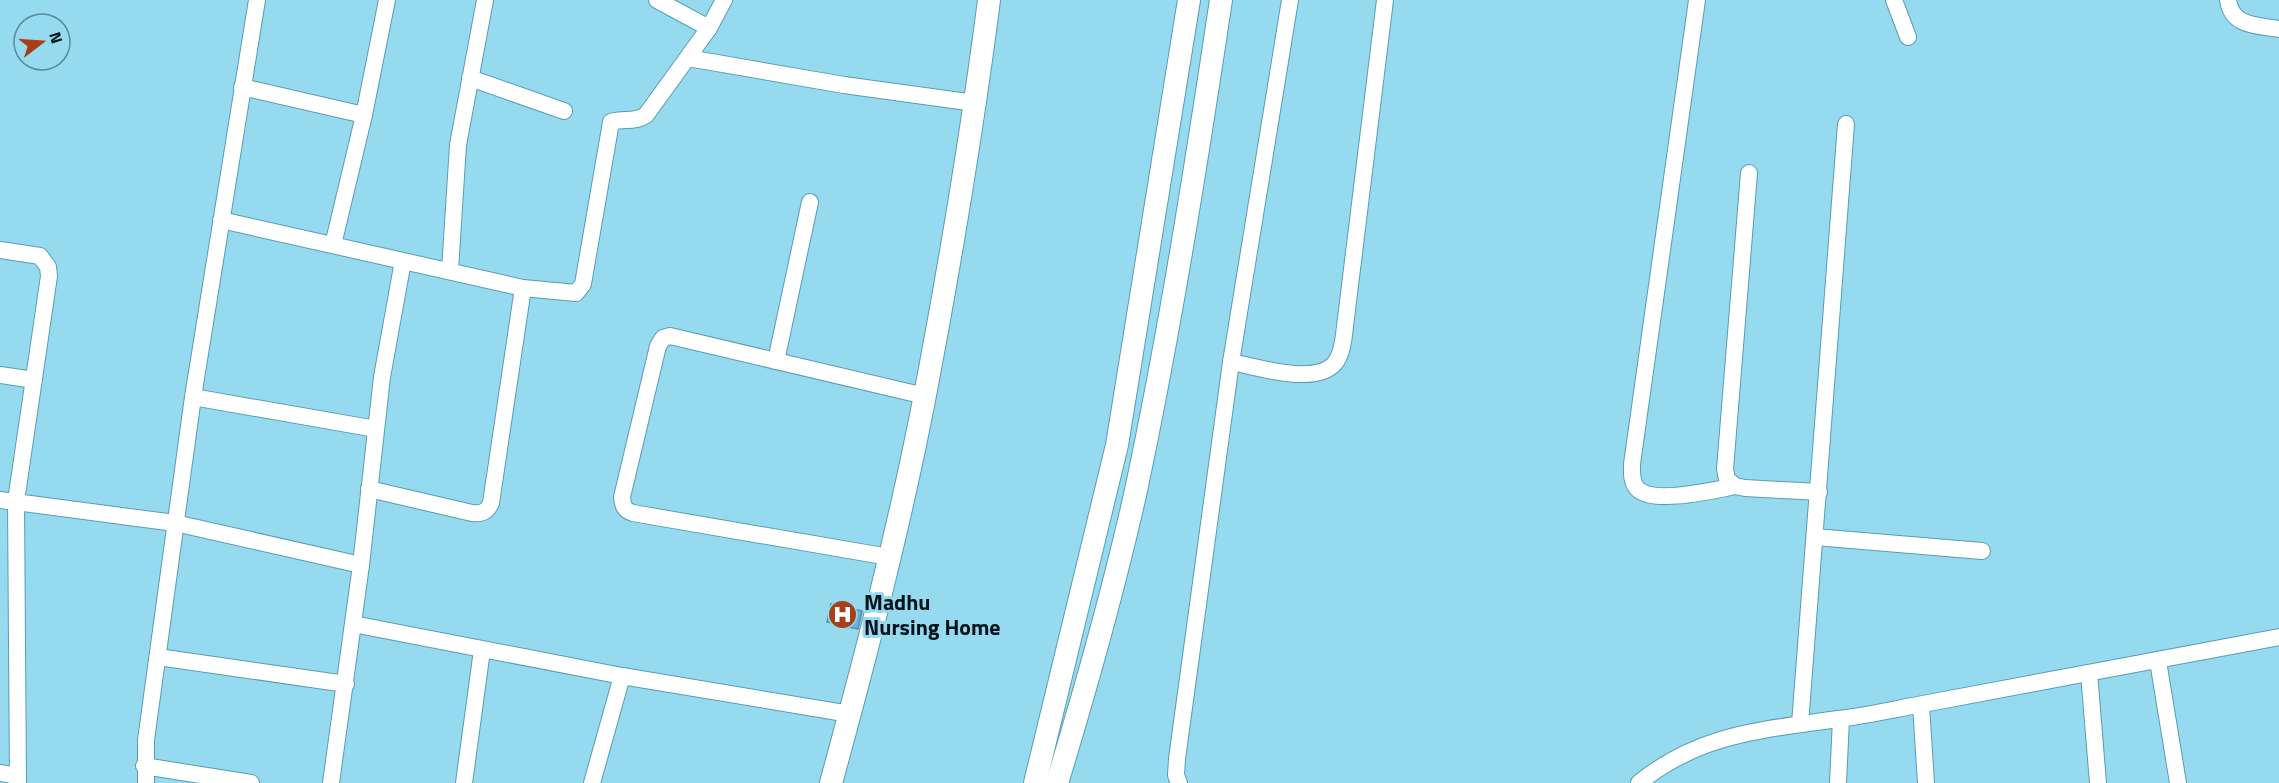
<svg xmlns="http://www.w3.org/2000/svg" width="2279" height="783" font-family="'Titillium Web',sans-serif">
	<rect width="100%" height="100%" fill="#95daef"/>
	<path fill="#67b1e3" stroke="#5e8fb2" stroke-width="1.5" d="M831 604 862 611 858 629 827 622Z"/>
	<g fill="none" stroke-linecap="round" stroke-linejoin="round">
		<defs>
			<g id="minor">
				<path d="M657 0 709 28"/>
				<path d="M1697 0 1632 464C1632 472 1631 480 1636 487 1649 506 1715 490 1735 486"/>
				<path d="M1894 0 1908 37"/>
				<path d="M2228 0C2232 27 2257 25 2279 29"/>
				<path d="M688 58 844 85 975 103"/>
				<path d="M470 78 564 111"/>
				<path d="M242 87 364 115"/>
				<path d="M1749 173 1725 469 1727 479 1735 486 1745 488 1819 492"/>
				<path d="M221 220 523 288 576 293 583 284 611 122C624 118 635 123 646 115L709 28 724 0"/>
				<path d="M333 245 364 115 387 0"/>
				<path d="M0 250 40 256 48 267 49 276 16 501 18 783"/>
				<path d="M450 270 458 145 485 0"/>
				<path d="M776 361 810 202"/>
				<path d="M1231 362C1257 367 1316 386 1335 363 1344 352 1344 331 1346 318L1385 0"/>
				<path d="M0 375 34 380"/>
				<path d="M193 397 376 429"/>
				<path d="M369 489 472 513C482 514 487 512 491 503L523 288"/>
				<path d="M0 500 175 523 361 565"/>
				<path d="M1815 537 1982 551"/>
				<path d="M889 557 633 513C624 510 623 506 622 497L658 346 663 338 670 336 925 396"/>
				<path d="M353 624 622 676 850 714"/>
				<path d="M158 657 346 684"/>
				<path d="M2158 661 2178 783"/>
				<path d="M2089 673 2098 783"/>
				<path d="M1921 705 1926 783"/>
				<path d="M1800 724 1846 124"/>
				<path d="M144 766 251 783"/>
				<path d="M0 773 18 776"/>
				<path d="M146 783V740L193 397 257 0"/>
				<path d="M331 783 361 565 382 377 403 261"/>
				<path d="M464 783 482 650"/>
				<path d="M592 783 622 676"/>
				<path d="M1179 783 1176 775 1177 759 1231 362 1290 0"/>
				<path d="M1639 783C1700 733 1763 730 1838 719 1866 716 1895 709 1923 704 2042 682 2160 659 2279 637"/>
				<path d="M1838 783 1841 719"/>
			</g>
			<g id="secondary">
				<path d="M831 783C866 655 900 525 925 395 950 264 972 132 989 0"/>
				<path d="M1035 783 1117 445 1189 0"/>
				<path d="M1057 783C1086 688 1113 592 1135 495 1170 331 1196 166 1221 0"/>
			</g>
		</defs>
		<use href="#minor" stroke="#599db1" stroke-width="18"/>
		<use href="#secondary" stroke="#599db1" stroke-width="24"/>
		<use href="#minor" stroke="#fff" stroke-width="16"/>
		<use href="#secondary" stroke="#fff" stroke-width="22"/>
	</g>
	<defs>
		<symbol id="hospital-disc" viewBox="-11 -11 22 22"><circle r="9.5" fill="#a64017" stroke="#95daef"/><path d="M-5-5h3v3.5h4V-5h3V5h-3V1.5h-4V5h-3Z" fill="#fff"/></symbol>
	</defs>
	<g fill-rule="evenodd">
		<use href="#hospital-disc" x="826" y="598" width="33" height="33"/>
	</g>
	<g text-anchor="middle" stroke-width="6" stroke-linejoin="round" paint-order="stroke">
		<g font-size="22" font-weight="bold" fill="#00121a" stroke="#95daef" text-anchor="start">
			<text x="864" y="610">Madhu<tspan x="864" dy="25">Nursing Home</tspan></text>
		</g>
	</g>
	<g transform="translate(42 42) rotate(73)"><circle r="28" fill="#95daef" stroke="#598a9a" stroke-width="1.5"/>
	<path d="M0-4.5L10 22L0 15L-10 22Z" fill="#a64017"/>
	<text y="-9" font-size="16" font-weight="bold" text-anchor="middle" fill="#00121a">N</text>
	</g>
</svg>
